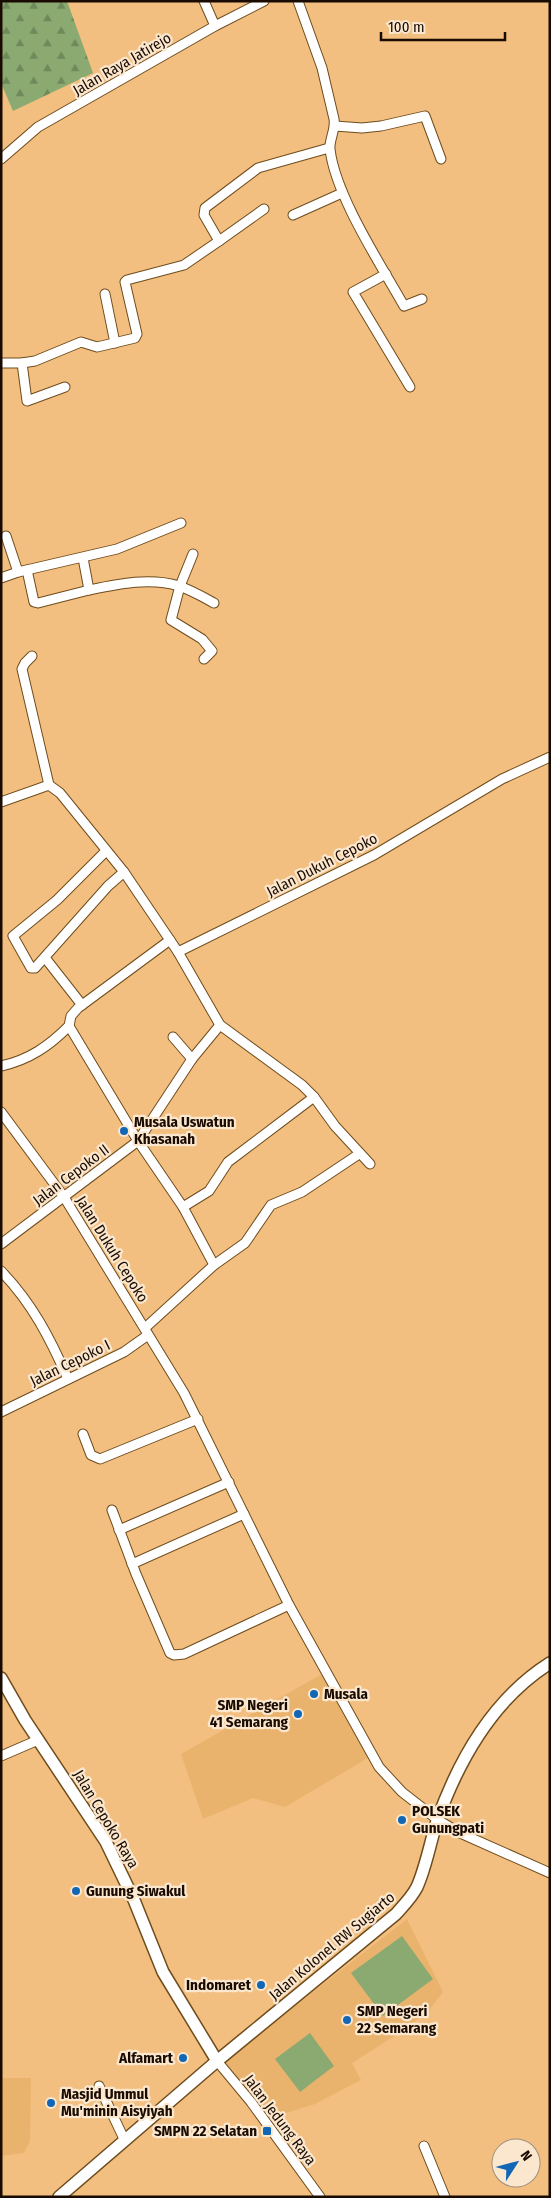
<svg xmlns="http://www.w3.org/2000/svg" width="551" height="2198" font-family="'Fira Sans Condensed',sans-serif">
	<defs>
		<pattern id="forest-firs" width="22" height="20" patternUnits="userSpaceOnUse" patternTransform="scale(1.25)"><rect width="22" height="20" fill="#8aaa71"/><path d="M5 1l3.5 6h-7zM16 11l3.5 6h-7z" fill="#70895a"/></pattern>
	</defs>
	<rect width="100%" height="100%" fill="#f2bf80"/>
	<g fill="#eab36d">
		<path d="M322 1674 368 1758 285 1807 253 1798 203 1819 181 1754Z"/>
		<path d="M407 1919 443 1992 429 2010 404 2030 352 2063 361 2080 315 2104 270 2118 224 2061Z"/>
		<path d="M1 2078H31L30 2141 24 2153 1 2156Z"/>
	</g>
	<path fill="url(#forest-firs)" d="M1 1H67L93 73 13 111 1 83Z"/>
	<g fill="#8aaa71">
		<path d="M402 1936 433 1979 383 2016 351 1973Z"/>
		<path d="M310 2033 334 2066 300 2092 275 2059Z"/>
	</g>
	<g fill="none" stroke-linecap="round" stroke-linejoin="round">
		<defs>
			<g id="minor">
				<path d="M204 1 215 26"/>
				<path d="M298 1 322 68 334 119C336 130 329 139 330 149 335 195 381 265 404 306L422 299"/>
				<path d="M335 126 362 128 381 126 425 116 441 159"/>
				<path d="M1 159 38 127 215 26 264 1"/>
				<path d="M264 209 219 241 204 215 205 208 258 168 329 148"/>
				<path d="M293 215 342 193"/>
				<path d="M386 274 353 292 410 387"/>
				<path d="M105 294 115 343"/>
				<path d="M1 363H22L27 401 65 387"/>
				<path d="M22 363 35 361 81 342 97 347 135 338 137 334 125 282 127 280 184 265 219 241"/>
				<path d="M6 536 18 572"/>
				<path d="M193 554 180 586 171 620 202 639 212 651 204 659"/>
				<path d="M83 558 89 590C118 584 150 577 179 586 191 590 203 597 214 603"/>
				<path d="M27 570 34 602 38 603 89 590"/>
				<path d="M1 578 18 572 117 549 181 523"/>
				<path d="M32 656 25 663 22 669 49 785"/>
				<path d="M1 802 49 785 60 793 124 872 178 952 220 1025 302 1085 314 1097 335 1126 370 1164"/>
				<path d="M106 851 57 900 13 936 31 968H35L108 886 124 872"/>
				<path d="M178 952 374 855 502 779 550 757"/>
				<path d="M46 959 82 1005"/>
				<path d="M69 1026 138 1141 183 1207 214 1265"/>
				<path d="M69 1026 71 1016 78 1008 170 940"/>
				<path d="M173 1037 192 1059"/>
				<path d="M1 1066C29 1060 49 1046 69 1026"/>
				<path d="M1 1112 64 1197 184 1393 289 1605 379 1767 402 1792 438 1820 460 1833 550 1873"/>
				<path d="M183 1207 209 1191 228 1162 314 1097"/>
				<path d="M1 1244 138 1141 192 1059 220 1025"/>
				<path d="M1 1271C32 1303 50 1338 68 1379"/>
				<path d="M145 1328 214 1265 245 1243 271 1205 302 1192 359 1154"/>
				<path d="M1 1412 124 1352 148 1335"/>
				<path d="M83 1434 91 1455 100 1459 198 1419"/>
				<path d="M112 1510 136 1574 170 1653 174 1655 184 1654 289 1605"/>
				<path d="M119 1530 229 1482"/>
				<path d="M132 1564 244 1514"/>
				<path d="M1 1756 38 1740"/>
				<path d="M217 2061 251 2102 320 2197"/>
				<path d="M99 2086 125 2141"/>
				<path d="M424 2146 445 2197"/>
			</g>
			<g id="major">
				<path d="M1 1678 25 1720 106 1842 134 1900 163 1972 217 2061"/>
				<path d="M59 2197 217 2061 396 1914C403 1906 412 1897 417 1887 426 1867 430 1843 437 1821 459 1759 493 1699 550 1663"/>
			</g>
		</defs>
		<use href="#minor" stroke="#6f4c1c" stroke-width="11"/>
		<use href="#major" stroke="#6f4c1c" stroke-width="14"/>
		<use href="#minor" stroke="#fff" stroke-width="9"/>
		<use href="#major" stroke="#fff" stroke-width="11"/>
	</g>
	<g fill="#1167b5" stroke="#fbe7ce" stroke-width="2">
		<circle cx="124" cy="1131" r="5"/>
		<circle cx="314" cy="1694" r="5"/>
		<circle cx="298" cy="1714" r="5"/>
		<circle cx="402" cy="1820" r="5"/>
		<circle cx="76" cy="1891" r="5"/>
		<circle cx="261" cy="1985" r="5"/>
		<circle cx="347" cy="2020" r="5"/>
		<circle cx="183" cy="2058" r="5"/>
		<circle cx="51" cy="2103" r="5"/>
		<rect x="262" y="2126" width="10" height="10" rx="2.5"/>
	</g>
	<g text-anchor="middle" stroke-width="4.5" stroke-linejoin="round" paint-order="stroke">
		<g font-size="15" fill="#190b00" stroke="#fbe7ce">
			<text transform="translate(122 64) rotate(-30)" y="5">Jalan Raya Jatirejo</text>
			<text transform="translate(322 865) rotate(-27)" y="5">Jalan Dukuh Cepoko</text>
			<text transform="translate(71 1175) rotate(-37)" y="5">Jalan Cepoko II</text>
			<text transform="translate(112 1249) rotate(58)" y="5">Jalan Dukuh Cepoko</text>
			<text transform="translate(70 1363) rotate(-26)" y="5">Jalan Cepoko I</text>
			<text transform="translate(106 1819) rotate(59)" y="5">Jalan Cepoko Raya</text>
			<text transform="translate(332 1946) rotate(-40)" y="5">Jalan Kolonel RW Sugiarto</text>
			<text transform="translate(280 2120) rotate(53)" y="5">Jalan Jedung Raya</text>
		</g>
		<g font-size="15" font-weight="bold" fill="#190b00" stroke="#fbe7ce" text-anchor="start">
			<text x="134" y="1127">Musala Uswatun<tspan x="134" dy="17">Khasanah</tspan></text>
			<text x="324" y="1699">Musala</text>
			<text x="288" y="1710" text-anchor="end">SMP Negeri<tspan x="288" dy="17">41 Semarang</tspan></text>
			<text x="412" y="1816">POLSEK<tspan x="412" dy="17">Gunungpati</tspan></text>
			<text x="86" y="1896">Gunung Siwakul</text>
			<text x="251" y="1990" text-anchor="end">Indomaret</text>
			<text x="357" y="2016">SMP Negeri<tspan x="357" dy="17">22 Semarang</tspan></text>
			<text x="173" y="2063" text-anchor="end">Alfamart</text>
			<text x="61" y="2099">Masjid Ummul<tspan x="61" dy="17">Mu'minin Aisyiyah</tspan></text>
			<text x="257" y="2136" text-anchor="end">SMPN 22 Selatan</text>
		</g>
	</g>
	<rect width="551" height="2198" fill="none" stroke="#190b00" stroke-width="5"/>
	<g transform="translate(516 2163) rotate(54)"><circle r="24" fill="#fbe7ce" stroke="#a18f7c"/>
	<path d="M0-4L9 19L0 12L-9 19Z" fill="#1167b5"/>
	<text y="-8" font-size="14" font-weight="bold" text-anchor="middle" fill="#190b00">N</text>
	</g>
	<path d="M381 32v8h124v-8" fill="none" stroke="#190b00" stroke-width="2.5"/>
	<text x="388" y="32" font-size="15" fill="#190b00" stroke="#fbe7ce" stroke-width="4" paint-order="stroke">100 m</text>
</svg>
